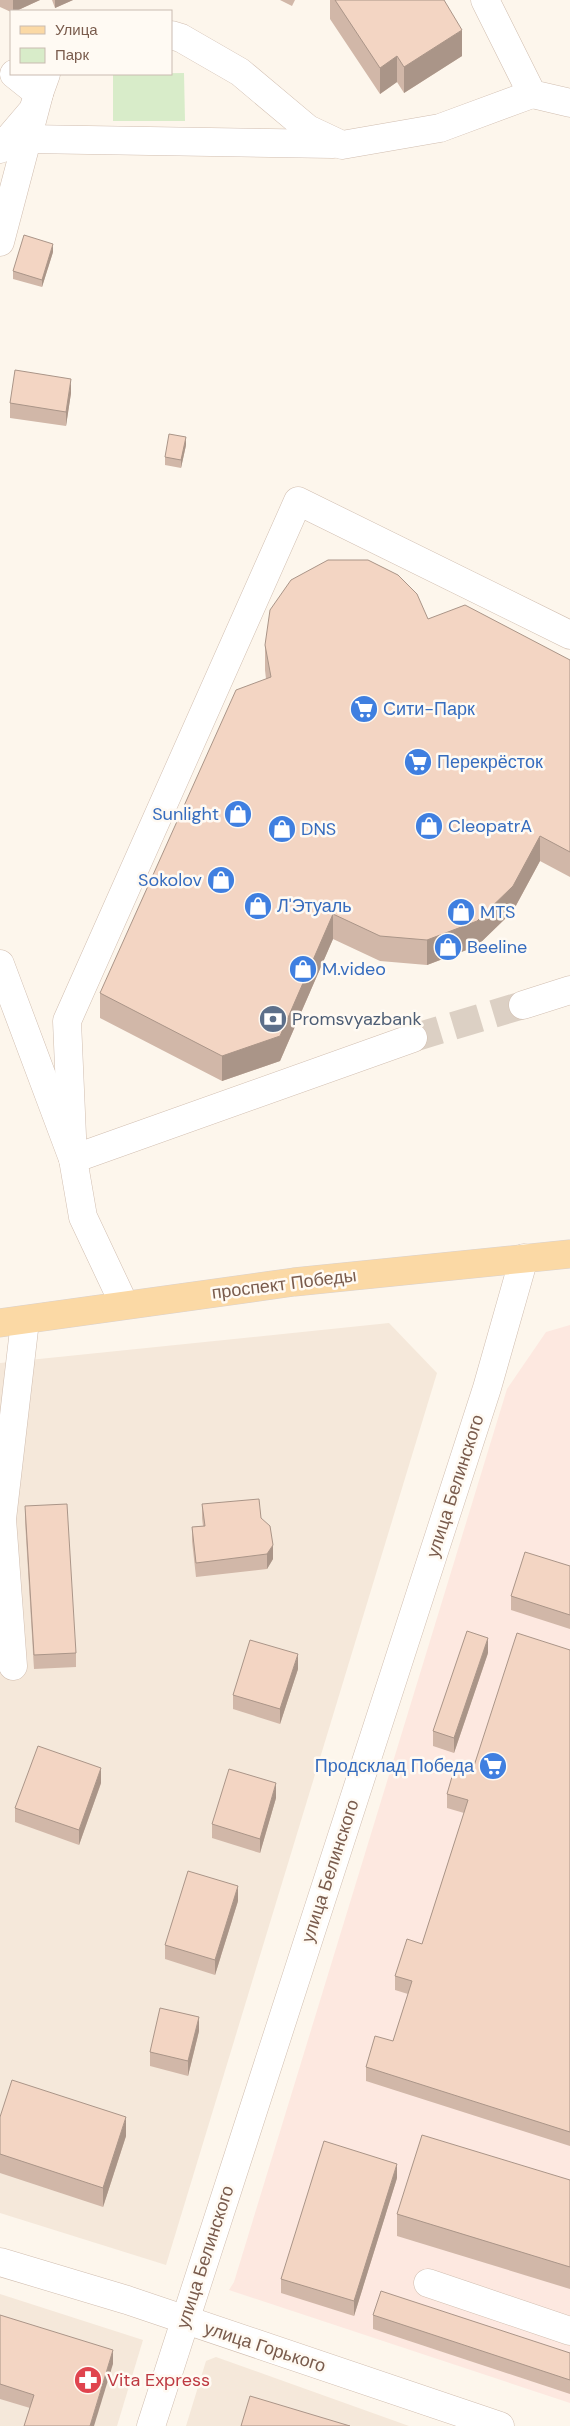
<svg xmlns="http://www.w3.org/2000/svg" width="570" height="2426" font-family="'DM Sans',sans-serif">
	<rect width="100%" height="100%" fill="#fdf6ec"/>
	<g fill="#f5e8da">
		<path d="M389 1323 437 1373 166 2265 0 2213V1363Z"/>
		<path d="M0 2294 143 2340 117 2426H0Z"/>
		<path d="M216 2357 409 2426H186L206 2361Z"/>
	</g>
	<path fill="#fde8e0" d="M570 1325V2403L229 2290 234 2282 507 1389 546 1332Z"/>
	<path fill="#d8ecc9" d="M184 73 185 121H113V74Z"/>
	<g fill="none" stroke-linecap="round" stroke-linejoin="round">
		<path stroke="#dcd0c4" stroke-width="28" stroke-dasharray="28 14" stroke-linecap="butt" d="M413 1038 523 1005"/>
		<defs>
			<g id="minor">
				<path d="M485 0 532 94 570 103"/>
				<path d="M171 35 181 38 240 72 308 129 342 145 440 128 532 94"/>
				<path d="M27 139 333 144"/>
				<path d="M0 149 33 110 46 74"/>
				<path d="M0 242 39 94 14 74"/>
				<path d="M0 964 73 1159 413 1038"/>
				<path d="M523 1005 570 990"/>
				<path d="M124 1304 83 1217 73 1159 67 1021 298 501 570 635"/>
				<path d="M13 1666 2 1519 25 1321"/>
				<path d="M0 2262 127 2300 500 2426"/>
				<path d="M428 2283 570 2331"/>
				<path d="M151 2426 487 1388 524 1258"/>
			</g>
			<path id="major" d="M0 1323 294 1282 570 1254"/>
		</defs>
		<use href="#minor" stroke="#d1beb0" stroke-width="29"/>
		<use href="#major" stroke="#dad1cd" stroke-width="29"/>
		<use href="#minor" stroke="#fff" stroke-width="28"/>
		<use href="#major" stroke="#fbd9a5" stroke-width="28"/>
	</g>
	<g fill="#d1b7a8">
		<path d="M0 0H40L16 11H11V12L0 7Z"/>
		<path d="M52 0H73L55 8Z"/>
		<path d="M280 0H295L292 6Z"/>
		<path d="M330 0H444L462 56 404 93 397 82 380 94 330 19Z"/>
		<path d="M53 252 42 287 13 279V271Z"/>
		<path d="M71 393 66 426 10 418V403Z"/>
		<path d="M186 445 181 468 165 465V457Z"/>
		<path d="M428 619 570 660V877L540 861 513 911 477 946 427 965 380 961 333 939 280 1061 222 1081 100 1018V993L266 679 265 670V645Z"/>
		<path d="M202 1504 261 1518 273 1559 267 1569 196 1577 192 1541V1527L203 1526 202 1518Z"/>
		<path d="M25 1506 76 1653V1667L34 1669 25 1521Z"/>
		<path d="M570 1566V1629L511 1610V1596Z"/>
		<path d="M570 1650V2146L366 2081V2067L393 2041 408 1994 395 1990V1976L422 1944 464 1813 447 1808V1794L473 1769Z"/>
		<path d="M488 1653 454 1753 433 1746V1731Z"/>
		<path d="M298 1669 280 1724 233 1709V1695Z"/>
		<path d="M101 1783 79 1845 15 1822V1808Z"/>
		<path d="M276 1798 260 1853 212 1838V1824Z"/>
		<path d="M238 1901 215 1975 165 1959V1945Z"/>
		<path d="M199 2031 188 2076 150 2066V2052Z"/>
		<path d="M0 2117 126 2136 103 2207 0 2173Z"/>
		<path d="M397 2178 354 2316 281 2293V2279Z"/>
		<path d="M570 2180V2289L397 2236V2214Z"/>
		<path d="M0 2315 113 2364 30 2408 0 2399Z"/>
		<path d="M373 2315 570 2353V2394L373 2329Z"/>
	</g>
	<g fill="#aa9588">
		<path d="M13 0H40L16 11H13Z"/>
		<path d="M55 0H73L55 8Z"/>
		<path d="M462 30V56L404 93V67Z"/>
		<path d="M397 56V82L380 94V68Z"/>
		<path d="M53 244V252L42 287V280Z"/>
		<path d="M71 379V393L66 426V412Z"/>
		<path d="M186 437V445L181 468V460Z"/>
		<path d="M540 836V861L513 911 477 946 427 965V940Z"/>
		<path d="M333 914V939L280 1061 222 1081V1056Z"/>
		<path d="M273 1545V1559L267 1569V1554Z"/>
		<path d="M488 1638V1653L454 1753V1738Z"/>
		<path d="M298 1654V1669L280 1724V1709Z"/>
		<path d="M101 1768V1783L79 1845V1830Z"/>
		<path d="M276 1783V1798L260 1853V1839Z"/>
		<path d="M238 1886V1901L215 1975V1960Z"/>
		<path d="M199 2017V2031L188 2076V2061Z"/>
		<path d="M126 2117V2136L103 2207V2188Z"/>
		<path d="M397 2164V2178L354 2316V2301Z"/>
		<path d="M113 2350V2364L94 2426H90Z"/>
	</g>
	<g fill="#f3d5c3" stroke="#aa9588">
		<path d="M335 0H444L462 30 404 67 397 56 380 68Z"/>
		<path d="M24 235 53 244 42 280 13 271Z"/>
		<path d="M15 370 71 379 66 412 10 403Z"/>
		<path d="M169 434 186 437 181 460 165 457Z"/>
		<path d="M328 560H368L398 575 417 594 428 619 465 605 570 660V852L540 836 513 886 477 921 427 940 380 936 333 914 280 1036 222 1056 100 993 236 690 271 677 265 645 270 610 291 580Z"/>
		<path d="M259 1499 261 1518 270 1526 273 1545 267 1554 196 1563 192 1527 205 1526 202 1504Z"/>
		<path d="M67 1504 76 1653 34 1655 25 1506Z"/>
		<path d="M525 1552 570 1566V1615L511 1596Z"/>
		<path d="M467 1631 488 1638 454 1738 433 1731Z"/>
		<path d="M517 1633 570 1650V2132L366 2067 375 2036 393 2041 412 1981 395 1976 407 1939 422 1944 468 1800 447 1794 456 1763 473 1769Z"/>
		<path d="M250 1640 298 1654 280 1709 233 1695Z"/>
		<path d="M38 1746 101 1768 79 1830 15 1808Z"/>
		<path d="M229 1769 276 1783 260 1839 212 1824Z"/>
		<path d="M188 1871 238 1886 215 1960 165 1945Z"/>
		<path d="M160 2008 199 2017 188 2061 150 2052Z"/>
		<path d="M12 2080 126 2117 103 2188 0 2154V2117Z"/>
		<path d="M422 2135 570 2180V2267L397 2214Z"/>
		<path d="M324 2141 397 2164 354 2301 281 2279Z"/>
		<path d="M381 2291 570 2353V2380L373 2315Z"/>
		<path d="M0 2315 113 2350 90 2426H24L34 2395 0 2384Z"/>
		<path d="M250 2396 350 2426H241Z"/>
	</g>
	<defs>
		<symbol id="supermarket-disc" viewBox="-11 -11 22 22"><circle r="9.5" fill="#3f7fe0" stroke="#fffaf3"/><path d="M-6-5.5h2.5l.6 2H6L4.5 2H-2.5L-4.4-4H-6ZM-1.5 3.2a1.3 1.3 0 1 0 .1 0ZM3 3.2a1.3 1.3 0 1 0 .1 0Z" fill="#fff"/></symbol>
		<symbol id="shop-disc" viewBox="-11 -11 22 22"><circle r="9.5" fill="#3f7fe0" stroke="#fffaf3"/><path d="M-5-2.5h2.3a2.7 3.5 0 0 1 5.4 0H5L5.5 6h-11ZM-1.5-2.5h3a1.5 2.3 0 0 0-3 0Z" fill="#fff"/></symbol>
		<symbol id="bank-disc" viewBox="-11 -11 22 22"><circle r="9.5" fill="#5c6f8a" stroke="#fffaf3"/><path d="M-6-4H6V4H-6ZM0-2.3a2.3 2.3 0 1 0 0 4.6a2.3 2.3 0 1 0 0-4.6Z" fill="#fff"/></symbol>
		<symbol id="pharmacy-disc" viewBox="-11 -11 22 22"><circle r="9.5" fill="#e0444e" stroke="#fffaf3"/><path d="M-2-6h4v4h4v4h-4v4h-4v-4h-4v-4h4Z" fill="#fff"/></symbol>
	</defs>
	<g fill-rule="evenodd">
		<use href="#supermarket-disc" x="348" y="693" width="32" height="32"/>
		<use href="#supermarket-disc" x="402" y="746" width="32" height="32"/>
		<use href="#shop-disc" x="222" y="798" width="32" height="32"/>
		<use href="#shop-disc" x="413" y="810" width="32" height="32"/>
		<use href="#shop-disc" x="266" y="813" width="32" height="32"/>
		<use href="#shop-disc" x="205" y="864" width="32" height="32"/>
		<use href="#shop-disc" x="242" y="890" width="32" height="32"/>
		<use href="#shop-disc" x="445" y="896" width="32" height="32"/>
		<use href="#shop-disc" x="432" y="931" width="32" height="32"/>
		<use href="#shop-disc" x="287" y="953" width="32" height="32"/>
		<use href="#bank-disc" x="257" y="1003" width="32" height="32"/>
		<use href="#supermarket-disc" x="477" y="1750" width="32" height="32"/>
		<use href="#pharmacy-disc" x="72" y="2364" width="32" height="32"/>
	</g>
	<g text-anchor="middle" stroke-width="5" stroke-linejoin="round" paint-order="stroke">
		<g font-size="18" fill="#366cbe" stroke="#fffaf3" text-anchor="start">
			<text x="383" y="715">Сити-Парк</text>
			<text x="437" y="768">Перекрёсток</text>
			<text x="219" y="820" text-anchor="end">Sunlight</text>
			<text x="448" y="832">CleopatrA</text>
			<text x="301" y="835">DNS</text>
			<text x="202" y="886" text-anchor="end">Sokolov</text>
			<text x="277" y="912">Л'Этуаль</text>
			<text x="480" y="918">MTS</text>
			<text x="467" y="953">Beeline</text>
			<text x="322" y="975">M.video</text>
			<text x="474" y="1772" text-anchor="end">Продсклад Победа</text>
		</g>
		<g font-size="18" fill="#4e5e75" stroke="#fffaf3" text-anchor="start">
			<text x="292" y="1025">Promsvyazbank</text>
		</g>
		<g font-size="18" fill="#7a5c4d" stroke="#fffaf3">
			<text transform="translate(284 1284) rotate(-7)" y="6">проспект Победы</text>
			<text transform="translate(455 1486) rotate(-72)" y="6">улица Белинского</text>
			<text transform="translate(330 1871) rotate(-72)" y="6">улица Белинского</text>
			<text transform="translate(205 2257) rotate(-72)" y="6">улица Белинского</text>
			<text transform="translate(265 2347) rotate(18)" y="6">улица Горького</text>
		</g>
		<g font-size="18" fill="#be3a42" stroke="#fffaf3" text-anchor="start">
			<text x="107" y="2386">Vita Express</text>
		</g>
	</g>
	<rect x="10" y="10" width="162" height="65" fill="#fffaf3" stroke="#cabbb1"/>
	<rect x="20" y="26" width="25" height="8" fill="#fbd9a5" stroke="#cabbb1"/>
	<text x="55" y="35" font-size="15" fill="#7a5c4d">Улица</text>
	<rect x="20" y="48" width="25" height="15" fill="#d8ecc9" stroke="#cabbb1"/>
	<text x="55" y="60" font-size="15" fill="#7a5c4d">Парк</text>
</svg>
